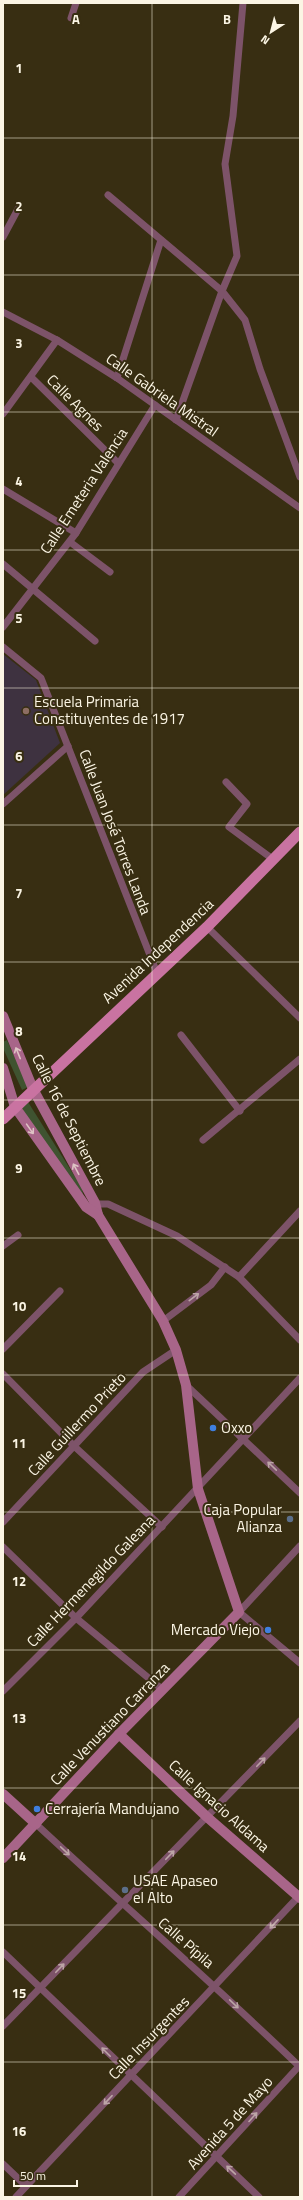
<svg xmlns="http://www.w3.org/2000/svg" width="303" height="2200" font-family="'Titillium Web',sans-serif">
	<rect width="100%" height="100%" fill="#382e12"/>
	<path fill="#3e3240" d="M3 654 36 680 60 743 3 795Z"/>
	<g fill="#3f5330">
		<path d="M7 1040 28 1087 22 1090 3 1048V1042Z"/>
		<path d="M28 1102 82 1188 83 1194 75 1189 21 1107Z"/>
	</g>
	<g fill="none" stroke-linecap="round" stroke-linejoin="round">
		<g stroke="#7d5369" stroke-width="7">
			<path d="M71 18 76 3"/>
			<path d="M108 195 222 291 245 320 260 369 300 477"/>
			<path d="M3 237 18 209"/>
			<path d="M3 312 57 340 117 378 300 508"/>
			<path d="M31 377 118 463"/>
			<path d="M117 378 161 240"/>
			<path d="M3 414 57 340"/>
			<path d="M176 420 222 291 237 256 225 164 233 116 243 3"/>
			<path d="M3 489 76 533"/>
			<path d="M70 542 110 572"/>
			<path d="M3 564 95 641"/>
			<path d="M3 627 76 533 155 405"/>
			<path d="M3 647 41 678 157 973"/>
			<path d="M226 782 247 804 229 827 274 860"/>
			<path d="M3 804 68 746"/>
			<path d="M207 927 300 1018"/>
			<path d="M181 1035 240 1111"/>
			<path d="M203 1140 300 1059"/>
			<path d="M92 1204H108L177 1236 239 1277 300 1340"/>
			<path d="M3 1246 18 1235"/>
			<path d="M239 1277 300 1211"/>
			<path d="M163 1321 211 1285 225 1267"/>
			<path d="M3 1349 60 1291"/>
			<path d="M3 1374 74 1446 162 1527"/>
			<path d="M186 1385 300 1493"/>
			<path d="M3 1522 143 1372 176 1350"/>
			<path d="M300 1546 239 1612 300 1663"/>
			<path d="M3 1547 76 1618 163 1690"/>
			<path d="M3 1691 76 1618 300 1378"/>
			<path d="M36 1824C124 1906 214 1984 300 2067"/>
			<path d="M3 1952 259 2197"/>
			<path d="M3 2026 300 1721"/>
			<path d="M3 2164 26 2186"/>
			<path d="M16 2197 300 1895"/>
			<path d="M179 2197 300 2065"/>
		</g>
		<g stroke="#a86589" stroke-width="10">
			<path d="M3 1016 33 1089 95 1203 98 1215 163 1321 176 1350 186 1385 198 1489 239 1612 119 1734 3 1858"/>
			<path d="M3 1068 15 1107 86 1207 98 1215"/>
			<path d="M119 1734 207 1817 300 1898"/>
			<path d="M3 1794 36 1824"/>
		</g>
		<path stroke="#c973a1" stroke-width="11" d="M3 1119 207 927 300 832"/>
	</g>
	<defs><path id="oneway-shaft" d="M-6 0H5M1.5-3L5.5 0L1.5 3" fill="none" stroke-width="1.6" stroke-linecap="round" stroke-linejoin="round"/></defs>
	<g stroke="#dec3c4">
		<use href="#oneway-shaft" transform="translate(18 1053) rotate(-112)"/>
		<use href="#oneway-shaft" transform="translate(30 1129) rotate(55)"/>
		<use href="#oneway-shaft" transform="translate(76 1169) rotate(-118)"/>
	</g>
	<g stroke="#bca4a6">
		<use href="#oneway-shaft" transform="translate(194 1297) rotate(-37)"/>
		<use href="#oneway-shaft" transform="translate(272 1466) rotate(-136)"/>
		<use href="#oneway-shaft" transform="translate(261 1762) rotate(-46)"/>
		<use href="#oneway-shaft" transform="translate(65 1851) rotate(43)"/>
		<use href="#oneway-shaft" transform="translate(170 1855) rotate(-46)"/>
		<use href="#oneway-shaft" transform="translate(274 1924) rotate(133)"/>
		<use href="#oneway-shaft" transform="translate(60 1968) rotate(-46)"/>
		<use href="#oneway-shaft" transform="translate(234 2004) rotate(44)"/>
		<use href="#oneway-shaft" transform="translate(106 2052) rotate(-135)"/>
		<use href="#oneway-shaft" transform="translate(108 2100) rotate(133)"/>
		<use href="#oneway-shaft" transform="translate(253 2117) rotate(-48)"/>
		<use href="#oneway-shaft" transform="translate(231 2170) rotate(-137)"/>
	</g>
	<path fill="none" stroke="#fbf5e4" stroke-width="1" stroke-opacity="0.55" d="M152 3V2197M3 138H300M3 275H300M3 412H300M3 550H300M3 688H300M3 825H300M3 962H300M3 1100H300M3 1238H300M3 1375H300M3 1512H300M3 1650H300M3 1788H300M3 1925H300M3 2062H300"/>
	<circle fill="#8d6e63" stroke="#382e12" stroke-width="1.5" cx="26" cy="711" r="4"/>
	<g fill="#3f7fe0" stroke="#382e12" stroke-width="1.5">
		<circle cx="213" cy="1428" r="4"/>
		<circle cx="268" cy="1630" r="4"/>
		<circle cx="37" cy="1809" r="4"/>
	</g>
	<g fill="#5c6f8a" stroke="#382e12" stroke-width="1.5">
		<circle cx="290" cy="1519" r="4"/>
		<circle cx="125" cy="1890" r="4"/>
	</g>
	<g text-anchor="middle" stroke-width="4" stroke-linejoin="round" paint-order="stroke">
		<g font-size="15" fill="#fbf5e4" stroke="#382e12">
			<text transform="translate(162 395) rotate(35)" y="5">Calle Gabriela Mistral</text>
			<text transform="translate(75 403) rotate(45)" y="5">Calle Agnes</text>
			<text transform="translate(84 491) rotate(-57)" y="5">Calle Emeteria Valencia</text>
			<text transform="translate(115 832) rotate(69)" y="5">Calle Juan José Torres Landa</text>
			<text transform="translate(158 951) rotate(-43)" y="5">Avenida Independencia</text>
			<text transform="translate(69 1120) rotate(63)" y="5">Calle 16 de Septiembre</text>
			<text transform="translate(77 1424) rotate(-47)" y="5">Calle Guillermo Prieto</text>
			<text transform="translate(91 1581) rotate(-46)" y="5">Calle Hermenegildo Galeana</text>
			<text transform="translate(110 1724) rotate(-46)" y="5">Calle Venustiano Carranza</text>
			<text transform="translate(219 1806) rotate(42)" y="5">Calle Ignacio Aldama</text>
			<text transform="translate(186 1943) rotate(41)" y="5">Calle Pípila</text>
			<text transform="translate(149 2038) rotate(-46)" y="5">Calle Insurgentes</text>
			<text transform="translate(230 2123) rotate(-48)" y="5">Avenida 5 de Mayo</text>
		</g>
		<g font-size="15" fill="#fbf5e4" stroke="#382e12" text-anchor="start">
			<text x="34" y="707">Escuela Primaria<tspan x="34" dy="17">Constituyentes de 1917</tspan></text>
			<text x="221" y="1433">Oxxo</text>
			<text x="282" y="1515" text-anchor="end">Caja Popular<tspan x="282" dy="17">Alianza</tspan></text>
			<text x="260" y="1635" text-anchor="end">Mercado Viejo</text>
			<text x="45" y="1814">Cerrajería Mandujano</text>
			<text x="133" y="1886">USAE Apaseo<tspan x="133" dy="17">el Alto</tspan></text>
		</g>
	</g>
	<g font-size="13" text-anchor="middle" font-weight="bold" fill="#fbf5e4" stroke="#382e12" stroke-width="4" stroke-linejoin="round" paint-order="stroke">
		<text x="76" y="24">A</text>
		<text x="227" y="24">B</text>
		<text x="19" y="73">1</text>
		<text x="19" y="211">2</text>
		<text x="19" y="348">3</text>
		<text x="19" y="486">4</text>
		<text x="19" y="623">5</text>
		<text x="19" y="761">6</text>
		<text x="19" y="898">7</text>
		<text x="19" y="1036">8</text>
		<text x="19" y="1173">9</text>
		<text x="19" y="1311">10</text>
		<text x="19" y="1448">11</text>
		<text x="19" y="1586">12</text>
		<text x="19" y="1723">13</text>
		<text x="19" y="1861">14</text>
		<text x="19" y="1998">15</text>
		<text x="19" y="2136">16</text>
	</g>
	<rect width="303" height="2200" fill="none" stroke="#fbf5e4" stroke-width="8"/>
	<g transform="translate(271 32) rotate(216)" stroke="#382e12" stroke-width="3" paint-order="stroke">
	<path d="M0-3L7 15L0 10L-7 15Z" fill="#fbf5e4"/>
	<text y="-6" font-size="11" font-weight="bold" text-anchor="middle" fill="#fbf5e4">N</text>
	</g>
	<path d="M14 2180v6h63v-6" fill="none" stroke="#fbf5e4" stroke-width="2"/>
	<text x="20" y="2180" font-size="12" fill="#fbf5e4" stroke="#382e12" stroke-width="3" paint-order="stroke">50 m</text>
</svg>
